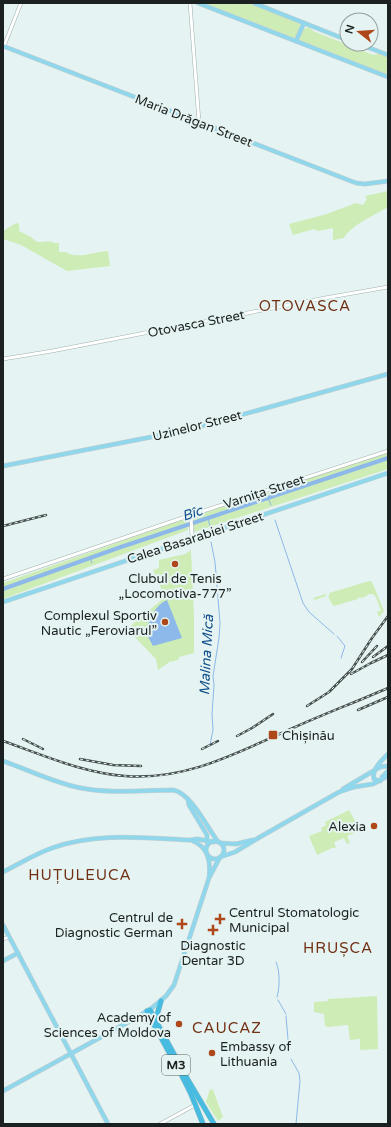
<svg xmlns="http://www.w3.org/2000/svg" width="391" height="1127" font-family="'Varela Round',sans-serif">
	<rect width="100%" height="100%" fill="#e5f4f2"/>
	<g fill="#ceecb6">
		<path d="M204 3H248L301 23V25L296 37 293 38Z"/>
		<path d="M309 27 313 31 373 55 379 54 388 57V75L301 41 299 39 304 29Z"/>
		<path d="M388 191V207C375 215 351 225 344 238L333 240V228L318 231 314 229 293 235 289 224 327 214 356 203 363 205 367 199 365 196Z"/>
		<path d="M16 223 19 224V231L31 237 37 242C43 242 48 241 53 242V243H59V252H66C77 260 96 251 108 251L110 266 67 271 21 245 3 239V231Z"/>
		<path d="M388 453V469L194 532V516Z"/>
		<path d="M187 518 188 530 3 599V583Z"/>
		<path d="M191 550 194 615V653L179 657V659L172 662 171 661 158 670 156 659 127 629 165 597 153 570 159 568V560L185 554Z"/>
		<path d="M369 581 372 582 384 611 379 617 377 612 379 611H381L376 597 373 594H368L367 596 361 598 359 597 358 599 334 606 332 604 328 596 330 595 329 593 326 594V596L315 600 313 598Z"/>
		<path d="M349 810 360 830 347 836 350 843 347 844 344 838 334 842 336 848H332L317 855 309 836 322 831 321 828 326 825 325 822Z"/>
		<path d="M377 996 378 1049 360 1050V1039L350 1040 348 1025 327 1027V1026H325L324 1014 314 1012V1002L328 1001V999Z"/>
		<path d="M210 1089 213 1090 223 1117 218 1121 206 1102Z"/>
	</g>
	<path fill="#8cb8ea" d="M167 600 182 638 153 646 145 631C150 619 155 605 167 600Z"/>
	<g fill="none" stroke-linecap="round" stroke-linejoin="round">
		<g stroke="#8cb8ea" stroke-width="1">
			<path d="M268 498 271 505"/>
			<path d="M208 518 210 526"/>
			<path d="M275 520 303 603 309 612 334 634"/>
			<path d="M90 558 92 563"/>
			<path d="M337 636 345 646 341 658"/>
			<path d="M210 745 213 730 212 714 214 685 213 676 219 638 220 623 215 562 211 542"/>
			<path d="M276 962C280 971 280 987 277 997"/>
			<path d="M278 1000 286 1014"/>
			<path d="M286 1016 289 1051"/>
			<path d="M291 1059 299 1073 300 1081 296 1124"/>
		</g>
		<path stroke="#8cb8ea" stroke-width="4" d="M3 589 118 548 388 458"/>
		<defs>
			<g id="minor">
				<path d="M190 3 199 122"/>
				<path d="M4 46 21 3"/>
				<path d="M3 359 52 351 325 298 388 287"/>
				<path d="M191 515 192 538"/>
				<path d="M3 579 191 515 388 451"/>
				<path d="M3 939 9 937"/>
				<path d="M160 1124 195 1105"/>
			</g>
			<g id="major">
				<path d="M198 3 388 77"/>
				<path d="M254 3 347 40"/>
				<path d="M296 41 304 23"/>
				<path d="M359 44 388 55"/>
				<path d="M3 46 356 183 365 184 388 181"/>
				<path d="M3 466 187 430 388 374"/>
				<path d="M3 602 388 473"/>
				<path d="M3 761C29 770 54 783 81 788 111 794 142 790 173 790 191 793 207 827 218 842"/>
				<path d="M382 777 388 771"/>
				<path d="M380 781 374 779C371 770 382 760 388 754"/>
				<path d="M343 789 380 767 388 766"/>
				<path d="M188 799 189 805 207 835V842"/>
				<circle cx="215" cy="850" r="9"/>
				<path d="M220 843 236 844 253 840"/>
				<path d="M3 872C19 864 35 854 52 848 97 832 145 838 191 840L197 839 214 842"/>
				<path d="M210 876 220 857 235 852 260 837 339 792 354 787 373 784 388 776"/>
				<path d="M3 925 108 1124"/>
				<path d="M3 961 18 953"/>
				<path d="M3 1091 132 1020 152 1008 166 996 174 985 209 878C211 862 209 847 191 840"/>
			</g>
			<g id="highway">
				<path d="M150 1010 188 1080 214 1124"/>
				<path d="M147 1011 151 1019"/>
				<path d="M132 1020C142 1019 147 1019 155 1026"/>
				<path d="M157 1021V1015L161 1001"/>
				<path d="M157 1030 177 1067"/>
				<path d="M182 1076 191 1094 203 1124"/>
			</g>
		</defs>
		<use href="#minor" stroke="#a2b0af" stroke-width="4"/>
		<use href="#major" stroke="#cdcece" stroke-width="5"/>
		<use href="#highway" stroke="#cdcece" stroke-width="6"/>
		<use href="#minor" stroke="#fff" stroke-width="3"/>
		<use href="#major" stroke="#91d7ec" stroke-width="4"/>
		<use href="#highway" stroke="#47bce0" stroke-width="5"/>
		<defs>
			<g id="rail">
				<path d="M3 526 46 515"/>
				<path d="M373 657 388 646"/>
				<path d="M362 662 377 646"/>
				<path d="M351 674 371 663 388 655"/>
				<path d="M307 706 329 692 352 669 372 638 388 616"/>
				<path d="M358 710 388 697"/>
				<path d="M237 736 252 728 273 714"/>
				<path d="M23 739 43 749"/>
				<path d="M3 741C43 755 83 773 125 776 187 781 238 752 293 728 324 714 356 702 388 688"/>
				<path d="M202 749 218 741"/>
				<path d="M80 759 113 765 141 766"/>
			</g>
		</defs>
		<use href="#rail" stroke="#48504f" stroke-width="2.5"/>
		<use href="#rail" stroke="#e5f4f2" stroke-width="1" stroke-dasharray="3" stroke-linecap="butt"/>
	</g>
	<g fill="#ae481b" stroke="#e5f4f2" stroke-width="1.5">
		<circle cx="175" cy="564" r="4"/>
		<circle cx="165" cy="622" r="4"/>
		<rect x="268" y="730" width="10" height="10" rx="2"/>
		<circle cx="374" cy="826" r="4"/>
		<path d="M218 913h4v4h4v4h-4v4h-4v-4h-4v-4h4z"/>
		<path d="M180 918h4v4h4v4h-4v4h-4v-4h-4v-4h4z"/>
		<path d="M211 924h4v4h4v4h-4v4h-4v-4h-4v-4h4z"/>
		<circle cx="179" cy="1024" r="4"/>
		<circle cx="212" cy="1053" r="4"/>
	</g>
	<g text-anchor="middle" stroke-width="4" stroke-linejoin="round" paint-order="stroke">
		<rect fill="#e5f4f2" stroke="#58605f" stroke-width="1" x="162" y="1055" width="28" height="20" rx="3"/>
		<g font-size="12" font-weight="bold" fill="#1b2120">
			<text x="176" y="1069">M3</text>
		</g>
		<g font-size="13" fill="#1b2120" stroke="#e5f4f2">
			<text transform="translate(194 120) rotate(21)" y="5">Maria Drăgan Street</text>
			<text transform="translate(196 323) rotate(-11)" y="5">Otovasca Street</text>
			<text transform="translate(197 425) rotate(-14)" y="5">Uzinelor Street</text>
			<text transform="translate(264 491) rotate(-18)" y="5">Varnița Street</text>
			<text transform="translate(195 537) rotate(-18)" y="5">Calea Basarabiei Street</text>
		</g>
		<g font-size="13" fill="#1b2120" stroke="#e5f4f2" text-anchor="end">
			<text x="175" y="583" text-anchor="middle">Clubul de Tenis<tspan x="175" dy="15">„Locomotiva-777”</tspan></text>
			<text x="157" y="620">Complexul Sportiv<tspan x="157" dy="15">Nautic „Feroviarul”</tspan></text>
			<text x="282" y="740" text-anchor="start">Chișinău</text>
			<text x="366" y="831">Alexia</text>
			<text x="229" y="917" text-anchor="start">Centrul Stomatologic<tspan x="229" dy="15">Municipal</tspan></text>
			<text x="173" y="922">Centrul de<tspan x="173" dy="15">Diagnostic German</tspan></text>
			<text x="213" y="950" text-anchor="middle">Diagnostic<tspan x="213" dy="15">Dentar 3D</tspan></text>
			<text x="171" y="1022">Academy of<tspan x="171" dy="15">Sciences of Moldova</tspan></text>
			<text x="220" y="1051" text-anchor="start">Embassy of<tspan x="220" dy="15">Lithuania</tspan></text>
		</g>
		<g font-size="14" font-style="italic" fill="#104f8a" stroke="#e5f4f2">
			<text transform="translate(192 513) rotate(-19)" y="5">Bîc</text>
			<text transform="translate(206 655) rotate(-87)" y="5">Malina Mică</text>
		</g>
		<g font-size="15" letter-spacing="1" fill="#713014" stroke="#e5f4f2">
			<text x="305" y="311">OTOVASCA</text>
			<text x="80" y="880">HUȚULEUCA</text>
			<text x="338" y="953">HRUȘCA</text>
			<text x="227" y="1033">CAUCAZ</text>
		</g>
	</g>
	<rect width="391" height="1127" fill="none" stroke="#1b2120" stroke-width="8"/>
	<g transform="translate(359 32) rotate(287)"><circle r="19" fill="#e5f4f2" stroke="#94a09e"/>
	<path d="M0-3L7 15L0 10L-7 15Z" fill="#ae481b"/>
	<text y="-6" font-size="11" font-weight="bold" text-anchor="middle" fill="#1b2120">N</text>
	</g>
</svg>
